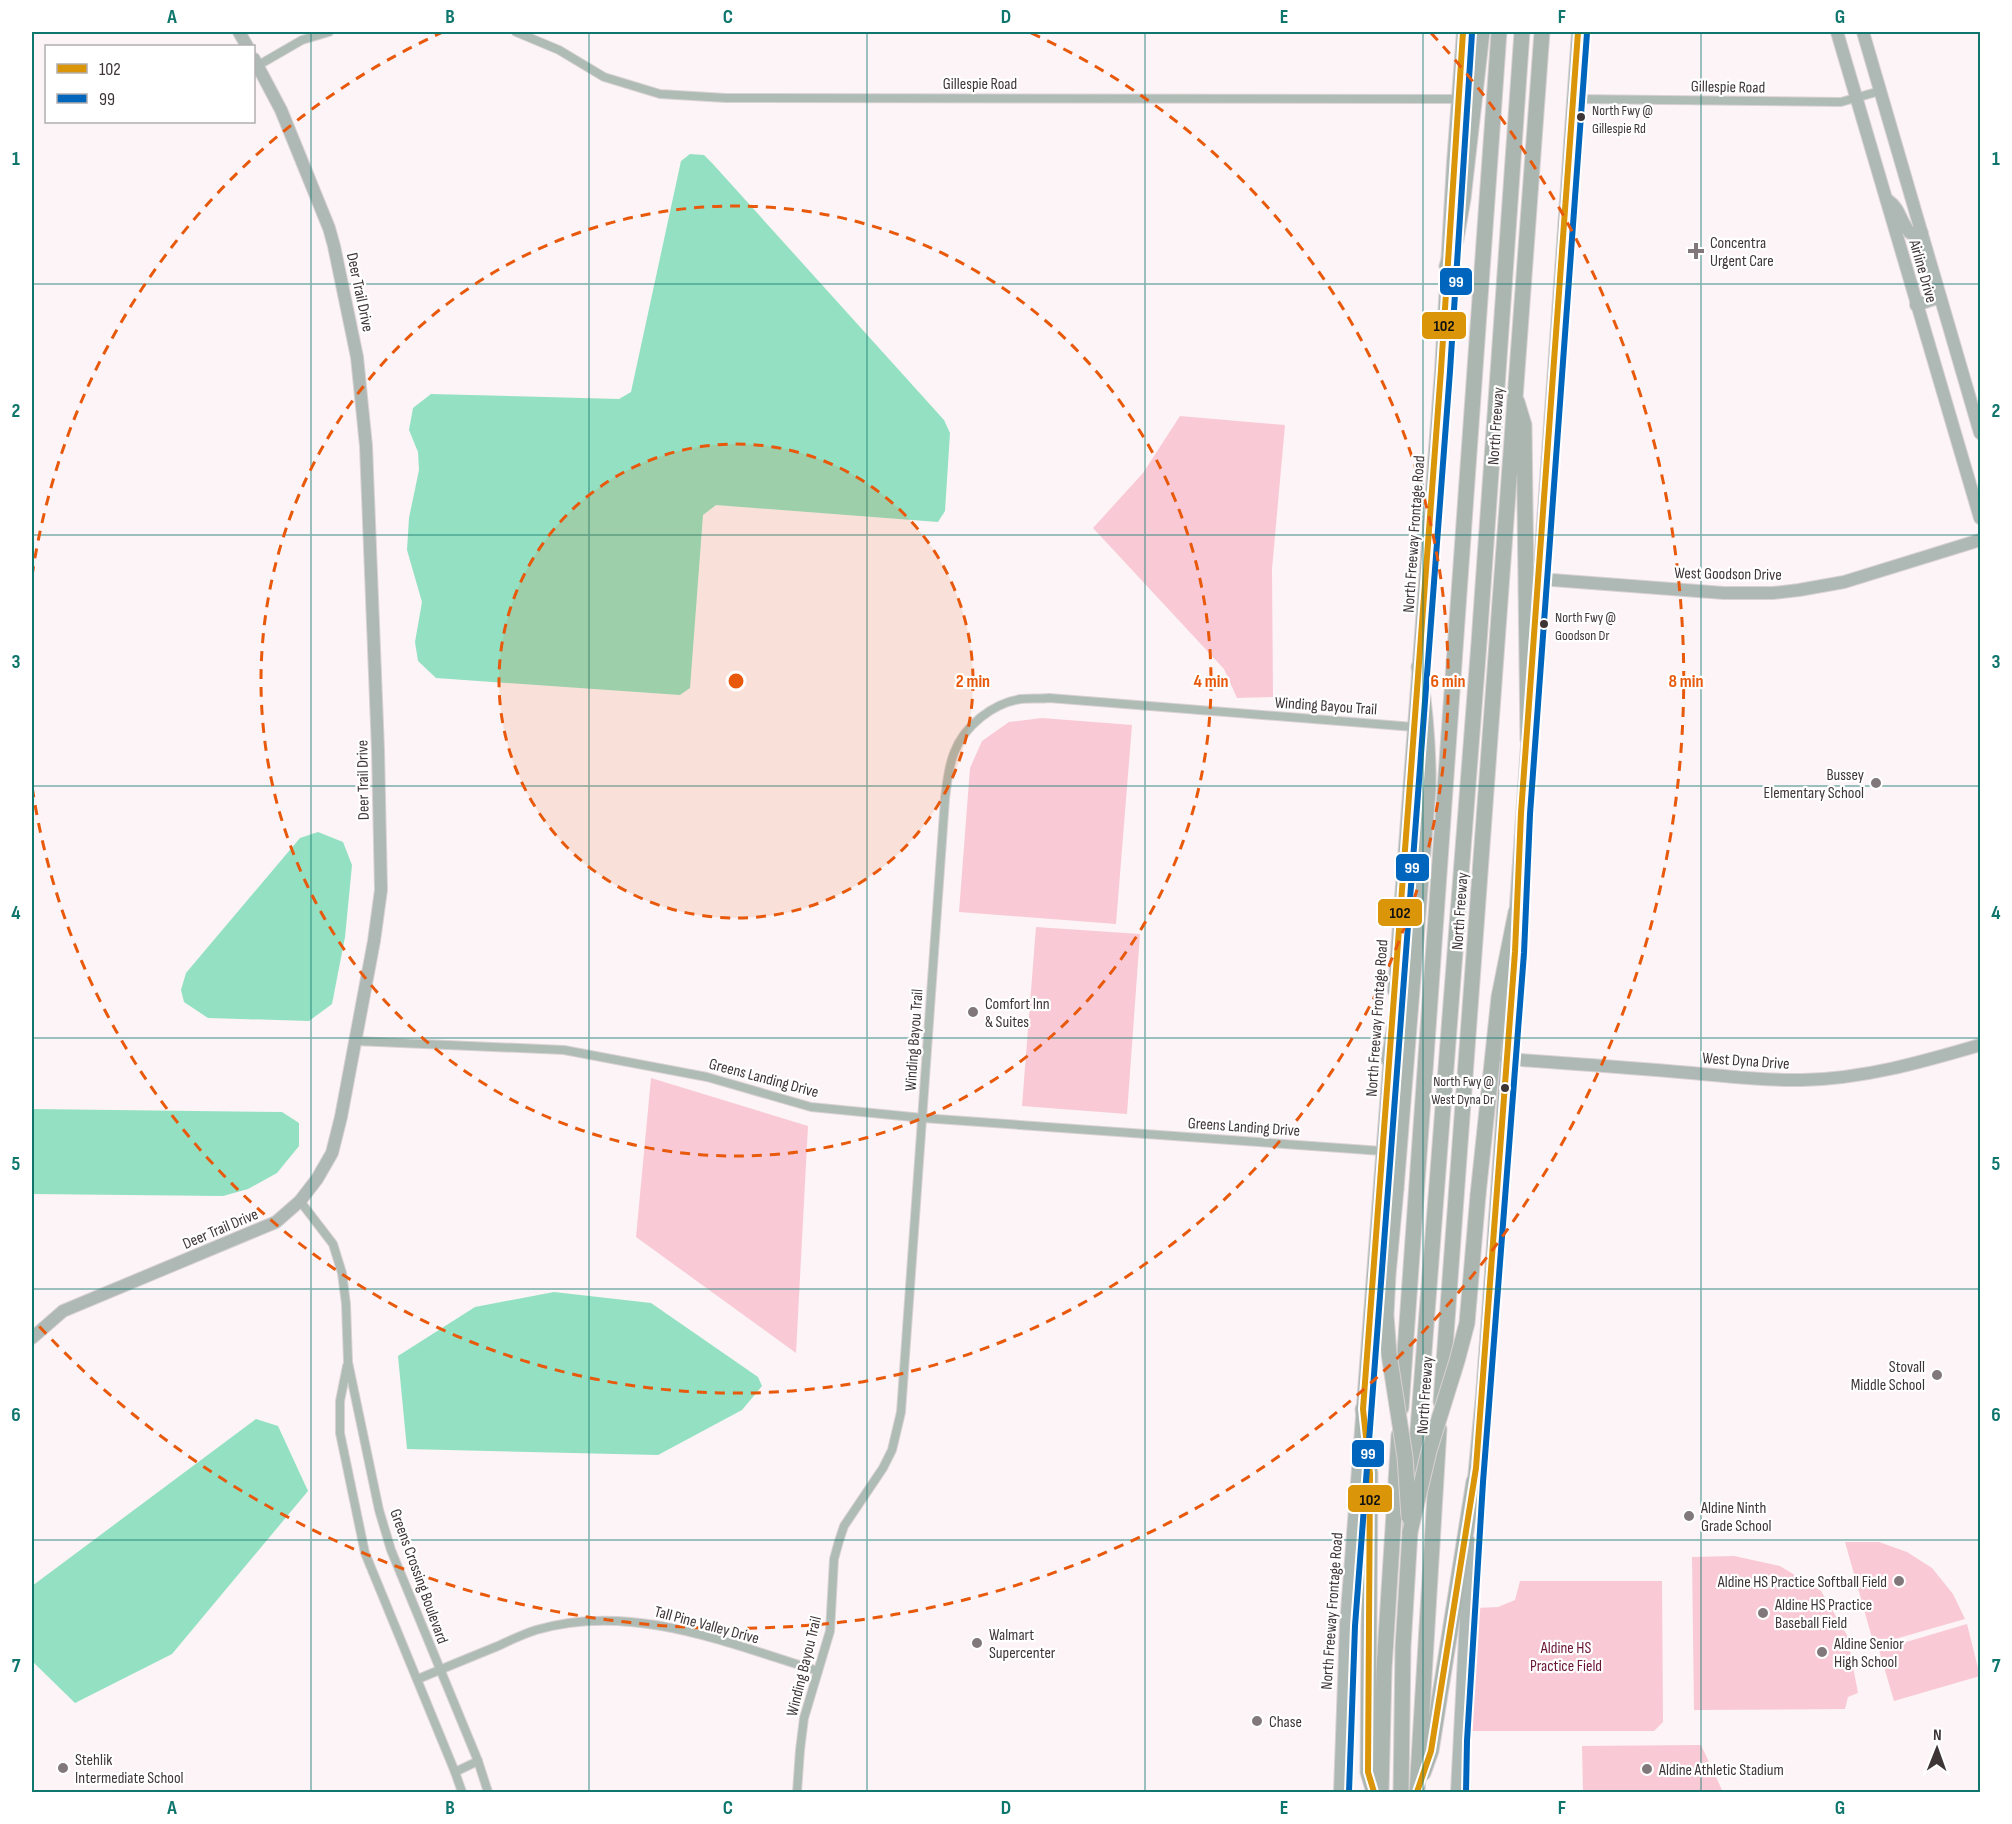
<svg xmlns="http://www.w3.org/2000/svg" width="2012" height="1824" font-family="'Sofia Sans Condensed',sans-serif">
	<rect width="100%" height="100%" fill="#fcf4f6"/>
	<g fill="#f9cad5">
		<path d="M1036 927 1140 934 1127 1114 1022 1106Z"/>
		<path d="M1845 1542H1879L1907 1552 1932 1568 1953 1594 1965 1619 1874 1645Z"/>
		<path d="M1734 1556 1780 1566 1821 1591 1847 1635 1858 1693 1848 1697 1845 1709 1694 1710 1692 1557Z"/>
		<path d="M1520 1581H1662L1663 1722 1654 1731H1470L1477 1608 1498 1607 1515 1600Z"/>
		<path d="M1967 1624 1980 1676 1894 1701 1879 1650Z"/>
		<path d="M1701 1745 1723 1792H1583L1582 1746Z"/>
	</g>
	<g fill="#f9cad6">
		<path d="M1180 416 1285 425 1272 569 1273 697 1237 698 1224 669 1093 528 1143 473Z"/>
		<path d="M1042 718 1132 725 1116 924 959 912 970 768 982 741 1009 722Z"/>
		<path d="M651 1078 808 1126 796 1353 636 1237Z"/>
	</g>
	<g fill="#94e0c2">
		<path d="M690 154 704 155 712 163 944 420 950 433 945 511 938 522 716 505 703 515 690 688 680 695 436 678 418 661 415 642 422 602 407 550 409 518 419 470 418 452 409 430 413 408 431 394 619 399 631 392 681 161Z"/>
		<path d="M318 832 343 842 352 865 345 937 332 1004 309 1021 208 1018 184 1002 181 990 186 973 300 838Z"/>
		<path d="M32 1109 282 1112 299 1123V1146L277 1173 248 1189 223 1196 32 1194Z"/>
		<path d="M554 1292 651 1303 758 1377 762 1386 742 1410 658 1455 407 1449 398 1356 475 1307Z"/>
		<path d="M256 1419 278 1426 308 1491 172 1654 75 1703 32 1661V1586Z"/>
	</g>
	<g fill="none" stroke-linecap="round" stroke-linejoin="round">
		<defs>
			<g id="street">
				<path d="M516 32 559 50 604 77 660 94 726 98 1457 99"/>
				<path d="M257 66 302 40 329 32"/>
				<path d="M1574 99 1841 102 1880 91"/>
				<path d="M355 1041 564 1050 707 1077 811 1107 923 1118 1382 1151"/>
				<path d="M300 1201 333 1244 342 1273 346 1304 348 1362 379 1510 391 1550 478 1761 488 1792"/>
				<path d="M347 1366 340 1401V1433L365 1553 455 1772 462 1792"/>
				<path d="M418 1679C444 1668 471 1657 498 1646 511 1640 523 1634 536 1630 632 1602 727 1643 818 1671"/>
				<path d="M455 1772 478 1761"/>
				<path d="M797 1792 800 1750 804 1718 830 1631 834 1559 839 1541 844 1526 883 1468 892 1450 901 1412 945 799C947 783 948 768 954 753 964 726 993 703 1021 699 1030 698 1040 699 1049 698L1414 727"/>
			</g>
			<g id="secondary">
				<path d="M239 32 247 46"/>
				<path d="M1837 32 1980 518"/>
				<path d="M1863 32 1980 433"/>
				<path d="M1889 201C1900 209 1900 221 1910 233H1922"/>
				<path d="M1916 305 1940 297"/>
				<path d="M1539 579 1724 593H1773L1799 590 1844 582 1980 540"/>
				<path d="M1533 663 1578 32"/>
				<path d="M1515 920 1528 731"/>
				<path d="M1394 991 1441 370 1453 163 1463 32"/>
				<path d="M1506 1059C1563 1063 1621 1067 1679 1072 1720 1075 1761 1081 1802 1080 1863 1079 1922 1062 1980 1045"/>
				<path d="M32 1338 63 1311 276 1222 300 1201 317 1179 332 1153 341 1117 374 941 381 890 378 750 366 446 357 357 334 246 329 228 281 110 254 59"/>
				<path d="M1473 1489 1482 1395 1515 944"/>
				<path d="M1340 1792 1346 1625 1390 1053"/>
				<path d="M1457 1792 1470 1542"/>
			</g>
			<g id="highway">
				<path d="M1447 266 1456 239 1463 199 1482 32"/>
				<path d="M1517 402 1524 425 1528 740"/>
				<path d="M1389 1060 1404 970"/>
				<path d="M1396 1189 1428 790C1429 748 1425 709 1419 667"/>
				<path d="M1478 1195 1499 997 1516 912"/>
				<path d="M1441 1402 1542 32"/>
				<path d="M1401 1408 1499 32"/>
				<path d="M1363 1409 1370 1474 1368 1772 1374 1792"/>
				<path d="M1423 1773 1431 1751 1474 1481"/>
				<path d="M1381 1792 1384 1669 1399 1435"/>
				<path d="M1401 1792 1403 1647 1410 1532 1479 643 1522 32"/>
				<path d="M1417 1792 1439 1429"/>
			</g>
		</defs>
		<use href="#street" stroke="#d9d2d4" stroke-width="10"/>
		<use href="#secondary" stroke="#d9d2d4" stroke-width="14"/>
		<use href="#highway" stroke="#d9d2d4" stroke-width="17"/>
		<use href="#street" stroke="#afbbb5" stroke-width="8"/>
		<use href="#secondary" stroke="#aeb8b4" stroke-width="12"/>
		<use href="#highway" stroke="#acb6b1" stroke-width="15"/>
		<defs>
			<g id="highway-bridge">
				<path d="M1396 1189 1388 1275 1386 1315 1389 1354 1405 1457 1409 1517"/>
				<path d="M1410 1532 1429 1451 1457 1361 1467 1323 1478 1195"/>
			</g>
		</defs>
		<use href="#highway-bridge" stroke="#d9d2d4" stroke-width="17" stroke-linecap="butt"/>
		<use href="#highway-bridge" stroke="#acb6b1" stroke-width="15"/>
		<defs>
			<g id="bus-1">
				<path d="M1374 1792 1368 1772 1370 1474 1363 1409 1441 370 1463 32"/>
				<path d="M1417 1792 1431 1751 1476 1468 1515 952 1521 813 1578 32"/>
			</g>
			<g id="bus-2">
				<path d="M1349 1792 1355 1626 1450 371 1472 33"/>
				<path d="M1466 1792 1467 1741 1483 1482 1524 953 1530 814 1587 33"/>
			</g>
		</defs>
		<use href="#bus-1" stroke="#fff" stroke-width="10"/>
		<use href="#bus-2" stroke="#fff" stroke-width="10"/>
		<use href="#bus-1" stroke="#db9508" stroke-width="6"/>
		<use href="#bus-2" stroke="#0065bd" stroke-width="6"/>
	</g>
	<path fill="none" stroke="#0f766e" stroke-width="1.5" stroke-opacity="0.55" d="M311 32V1792M589 32V1792M867 32V1792M1145 32V1792M1423 32V1792M1701 32V1792M32 284H1980M32 535H1980M32 786H1980M32 1038H1980M32 1289H1980M32 1540H1980"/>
	<circle cx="736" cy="681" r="237" fill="#e8590c" fill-opacity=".12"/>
	<g fill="none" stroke="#e8590c" stroke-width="3" stroke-dasharray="10 8">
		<circle cx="736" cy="681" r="237"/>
		<circle cx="736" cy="681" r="475"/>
		<path d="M32 576A712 712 0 0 1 441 33M1031 33A712 712 0 1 1 32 786"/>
		<path d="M1431 33A950 950 0 1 1 36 1323"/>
	</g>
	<g fill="#3e3537" stroke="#fff" stroke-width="2">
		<circle cx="1581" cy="117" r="5"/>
		<circle cx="1544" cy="624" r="5"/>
		<circle cx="1505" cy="1088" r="5"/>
	</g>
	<g fill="#80787a" stroke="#fff" stroke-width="2">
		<path d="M1693 242h6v6h6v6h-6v6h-6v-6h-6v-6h6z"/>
		<circle cx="1876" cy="783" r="6"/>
		<circle cx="973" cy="1012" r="6"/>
		<circle cx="1937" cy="1375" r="6"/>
		<circle cx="1689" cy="1516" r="6"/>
		<circle cx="1899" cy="1581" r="6"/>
		<circle cx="1763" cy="1613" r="6"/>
		<circle cx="977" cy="1643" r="6"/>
		<circle cx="1822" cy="1652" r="6"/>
		<circle cx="1257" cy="1721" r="6"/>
		<circle cx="63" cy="1768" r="6"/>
		<circle cx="1647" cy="1769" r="6"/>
	</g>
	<g text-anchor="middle" stroke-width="4.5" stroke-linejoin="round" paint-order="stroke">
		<g font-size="14" fill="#3e3537" stroke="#fff" text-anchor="start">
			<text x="1592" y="115">North Fwy @<tspan x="1592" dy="18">Gillespie Rd</tspan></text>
			<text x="1555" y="622">North Fwy @<tspan x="1555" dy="18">Goodson Dr</tspan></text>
			<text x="1494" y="1086" text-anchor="end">North Fwy @<tspan x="1494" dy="18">West Dyna Dr</tspan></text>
		</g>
		<g font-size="16" fill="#3e3537" stroke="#fff">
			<text x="980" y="89">Gillespie Road</text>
			<text transform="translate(1728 86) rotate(1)" y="6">Gillespie Road</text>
			<text transform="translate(1924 271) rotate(74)" y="6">Airline Drive</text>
			<text transform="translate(361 292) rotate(78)" y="6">Deer Trail Drive</text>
			<text transform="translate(1495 426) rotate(-86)" y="6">North Freeway</text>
			<text transform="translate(1413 534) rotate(-86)" y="6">North Freeway Frontage Road</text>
			<text transform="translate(1728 573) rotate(1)" y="6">West Goodson Drive</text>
			<text transform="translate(1326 705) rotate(4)" y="6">Winding Bayou Trail</text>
			<text transform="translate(362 780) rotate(-91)" y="6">Deer Trail Drive</text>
			<text transform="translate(1459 911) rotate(-86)" y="6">North Freeway</text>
			<text transform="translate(1376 1018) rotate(-86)" y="6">North Freeway Frontage Road</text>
			<text transform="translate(913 1040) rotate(-86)" y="6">Winding Bayou Trail</text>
			<text transform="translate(1746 1060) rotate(4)" y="6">West Dyna Drive</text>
			<text transform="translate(764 1077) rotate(15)" y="6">Greens Landing Drive</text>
			<text transform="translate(1244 1126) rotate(4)" y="6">Greens Landing Drive</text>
			<text transform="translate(220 1228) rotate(-23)" y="6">Deer Trail Drive</text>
			<text transform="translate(1424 1395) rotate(-86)" y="6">North Freeway</text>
			<text transform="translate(420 1576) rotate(70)" y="6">Greens Crossing Boulevard</text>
			<text transform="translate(1331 1611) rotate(-86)" y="6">North Freeway Frontage Road</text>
			<text transform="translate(707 1624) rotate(15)" y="6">Tall Pine Valley Drive</text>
			<text transform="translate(803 1666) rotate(-76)" y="6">Winding Bayou Trail</text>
		</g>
		<g font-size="16" fill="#3e3537" stroke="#fff" text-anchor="start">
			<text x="1710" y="248">Concentra<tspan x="1710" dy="18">Urgent Care</tspan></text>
			<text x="1864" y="780" text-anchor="end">Bussey<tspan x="1864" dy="18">Elementary School</tspan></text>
			<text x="985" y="1009">Comfort Inn<tspan x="985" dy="18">&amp; Suites</tspan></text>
			<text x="1925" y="1372" text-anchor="end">Stovall<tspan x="1925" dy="18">Middle School</tspan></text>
			<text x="1701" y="1513">Aldine Ninth<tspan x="1701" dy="18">Grade School</tspan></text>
			<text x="1887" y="1587" text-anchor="end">Aldine HS Practice Softball Field</text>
			<text x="1775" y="1610">Aldine HS Practice<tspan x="1775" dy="18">Baseball Field</tspan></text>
			<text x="989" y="1640">Walmart<tspan x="989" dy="18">Supercenter</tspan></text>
			<text x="1834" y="1649">Aldine Senior<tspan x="1834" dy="18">High School</tspan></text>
			<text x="1269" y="1727">Chase</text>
			<text x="75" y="1765">Stehlik<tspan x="75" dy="18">Intermediate School</tspan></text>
			<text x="1659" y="1775">Aldine Athletic Stadium</text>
		</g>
		<g font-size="16" fill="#6a1434" stroke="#fff">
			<text x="1566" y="1653">Aldine HS<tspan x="1566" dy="18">Practice Field</tspan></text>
		</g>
	</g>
	<circle cx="736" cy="681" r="9" fill="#e8590c" stroke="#fff" stroke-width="3"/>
	<g font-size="18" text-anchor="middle" font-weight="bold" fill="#e8590c" stroke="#fff" stroke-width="4.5" stroke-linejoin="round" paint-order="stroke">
		<text x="973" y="687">2 min</text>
		<text x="1211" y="687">4 min</text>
		<text x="1448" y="687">6 min</text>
		<text x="1686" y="687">8 min</text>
	</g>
	<g stroke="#fff" stroke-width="2">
		<rect x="1439" y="267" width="34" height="29" rx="6" fill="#0065bd"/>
		<rect x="1421" y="311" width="46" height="29" rx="6" fill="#db9508"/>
		<rect x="1395" y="853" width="35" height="29" rx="6" fill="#0065bd"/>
		<rect x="1377" y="898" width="46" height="29" rx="6" fill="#db9508"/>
		<rect x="1351" y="1439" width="34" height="29" rx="6" fill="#0065bd"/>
		<rect x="1347" y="1484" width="46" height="29" rx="6" fill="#db9508"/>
	</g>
	<g font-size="16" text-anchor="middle" font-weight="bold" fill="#fff">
		<text x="1456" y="287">99</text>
		<text x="1412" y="873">99</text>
		<text x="1368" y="1459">99</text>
	</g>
	<g font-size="16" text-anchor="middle" font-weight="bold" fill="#111">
		<text x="1444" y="331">102</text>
		<text x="1400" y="918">102</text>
		<text x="1370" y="1505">102</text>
	</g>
	<rect width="2012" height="1824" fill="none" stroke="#ffffff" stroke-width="66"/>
	<rect x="45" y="45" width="210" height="78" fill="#ffffff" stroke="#b2aeaf" stroke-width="1.5"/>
	<rect x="57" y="64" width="30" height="9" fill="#db9508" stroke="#b2aeaf" stroke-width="1.5"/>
	<text x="99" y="75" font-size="18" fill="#3e3537">102</text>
	<rect x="57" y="94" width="30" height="9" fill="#0065bd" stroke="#b2aeaf" stroke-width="1.5"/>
	<text x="99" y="105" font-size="18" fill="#3e3537">99</text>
	<g transform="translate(1937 1749) rotate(1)" stroke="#ffffff" stroke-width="4.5" paint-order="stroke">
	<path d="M0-4.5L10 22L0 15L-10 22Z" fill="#3e3537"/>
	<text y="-9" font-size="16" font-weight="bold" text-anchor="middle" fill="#3e3537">N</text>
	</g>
	<rect x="33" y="33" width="1946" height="1758" fill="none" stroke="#0f766e" stroke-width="2"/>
	<g font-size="20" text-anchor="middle" font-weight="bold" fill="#0f766e">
		<text x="172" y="23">A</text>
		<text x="450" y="23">B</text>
		<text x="728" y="23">C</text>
		<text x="1006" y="23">D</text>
		<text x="1284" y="23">E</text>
		<text x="1562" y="23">F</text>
		<text x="1840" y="23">G</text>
		<text x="16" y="165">1</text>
		<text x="1996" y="165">1</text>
		<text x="16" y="417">2</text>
		<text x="1996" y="417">2</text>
		<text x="16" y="668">3</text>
		<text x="1996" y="668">3</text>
		<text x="16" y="919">4</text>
		<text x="1996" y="919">4</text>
		<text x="16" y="1170">5</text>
		<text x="1996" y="1170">5</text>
		<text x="16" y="1421">6</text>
		<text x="1996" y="1421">6</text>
		<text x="16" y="1672">7</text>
		<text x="1996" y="1672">7</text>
		<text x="172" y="1814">A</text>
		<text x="450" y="1814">B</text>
		<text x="728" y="1814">C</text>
		<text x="1006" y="1814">D</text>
		<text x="1284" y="1814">E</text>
		<text x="1562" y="1814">F</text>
		<text x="1840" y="1814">G</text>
	</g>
</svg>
